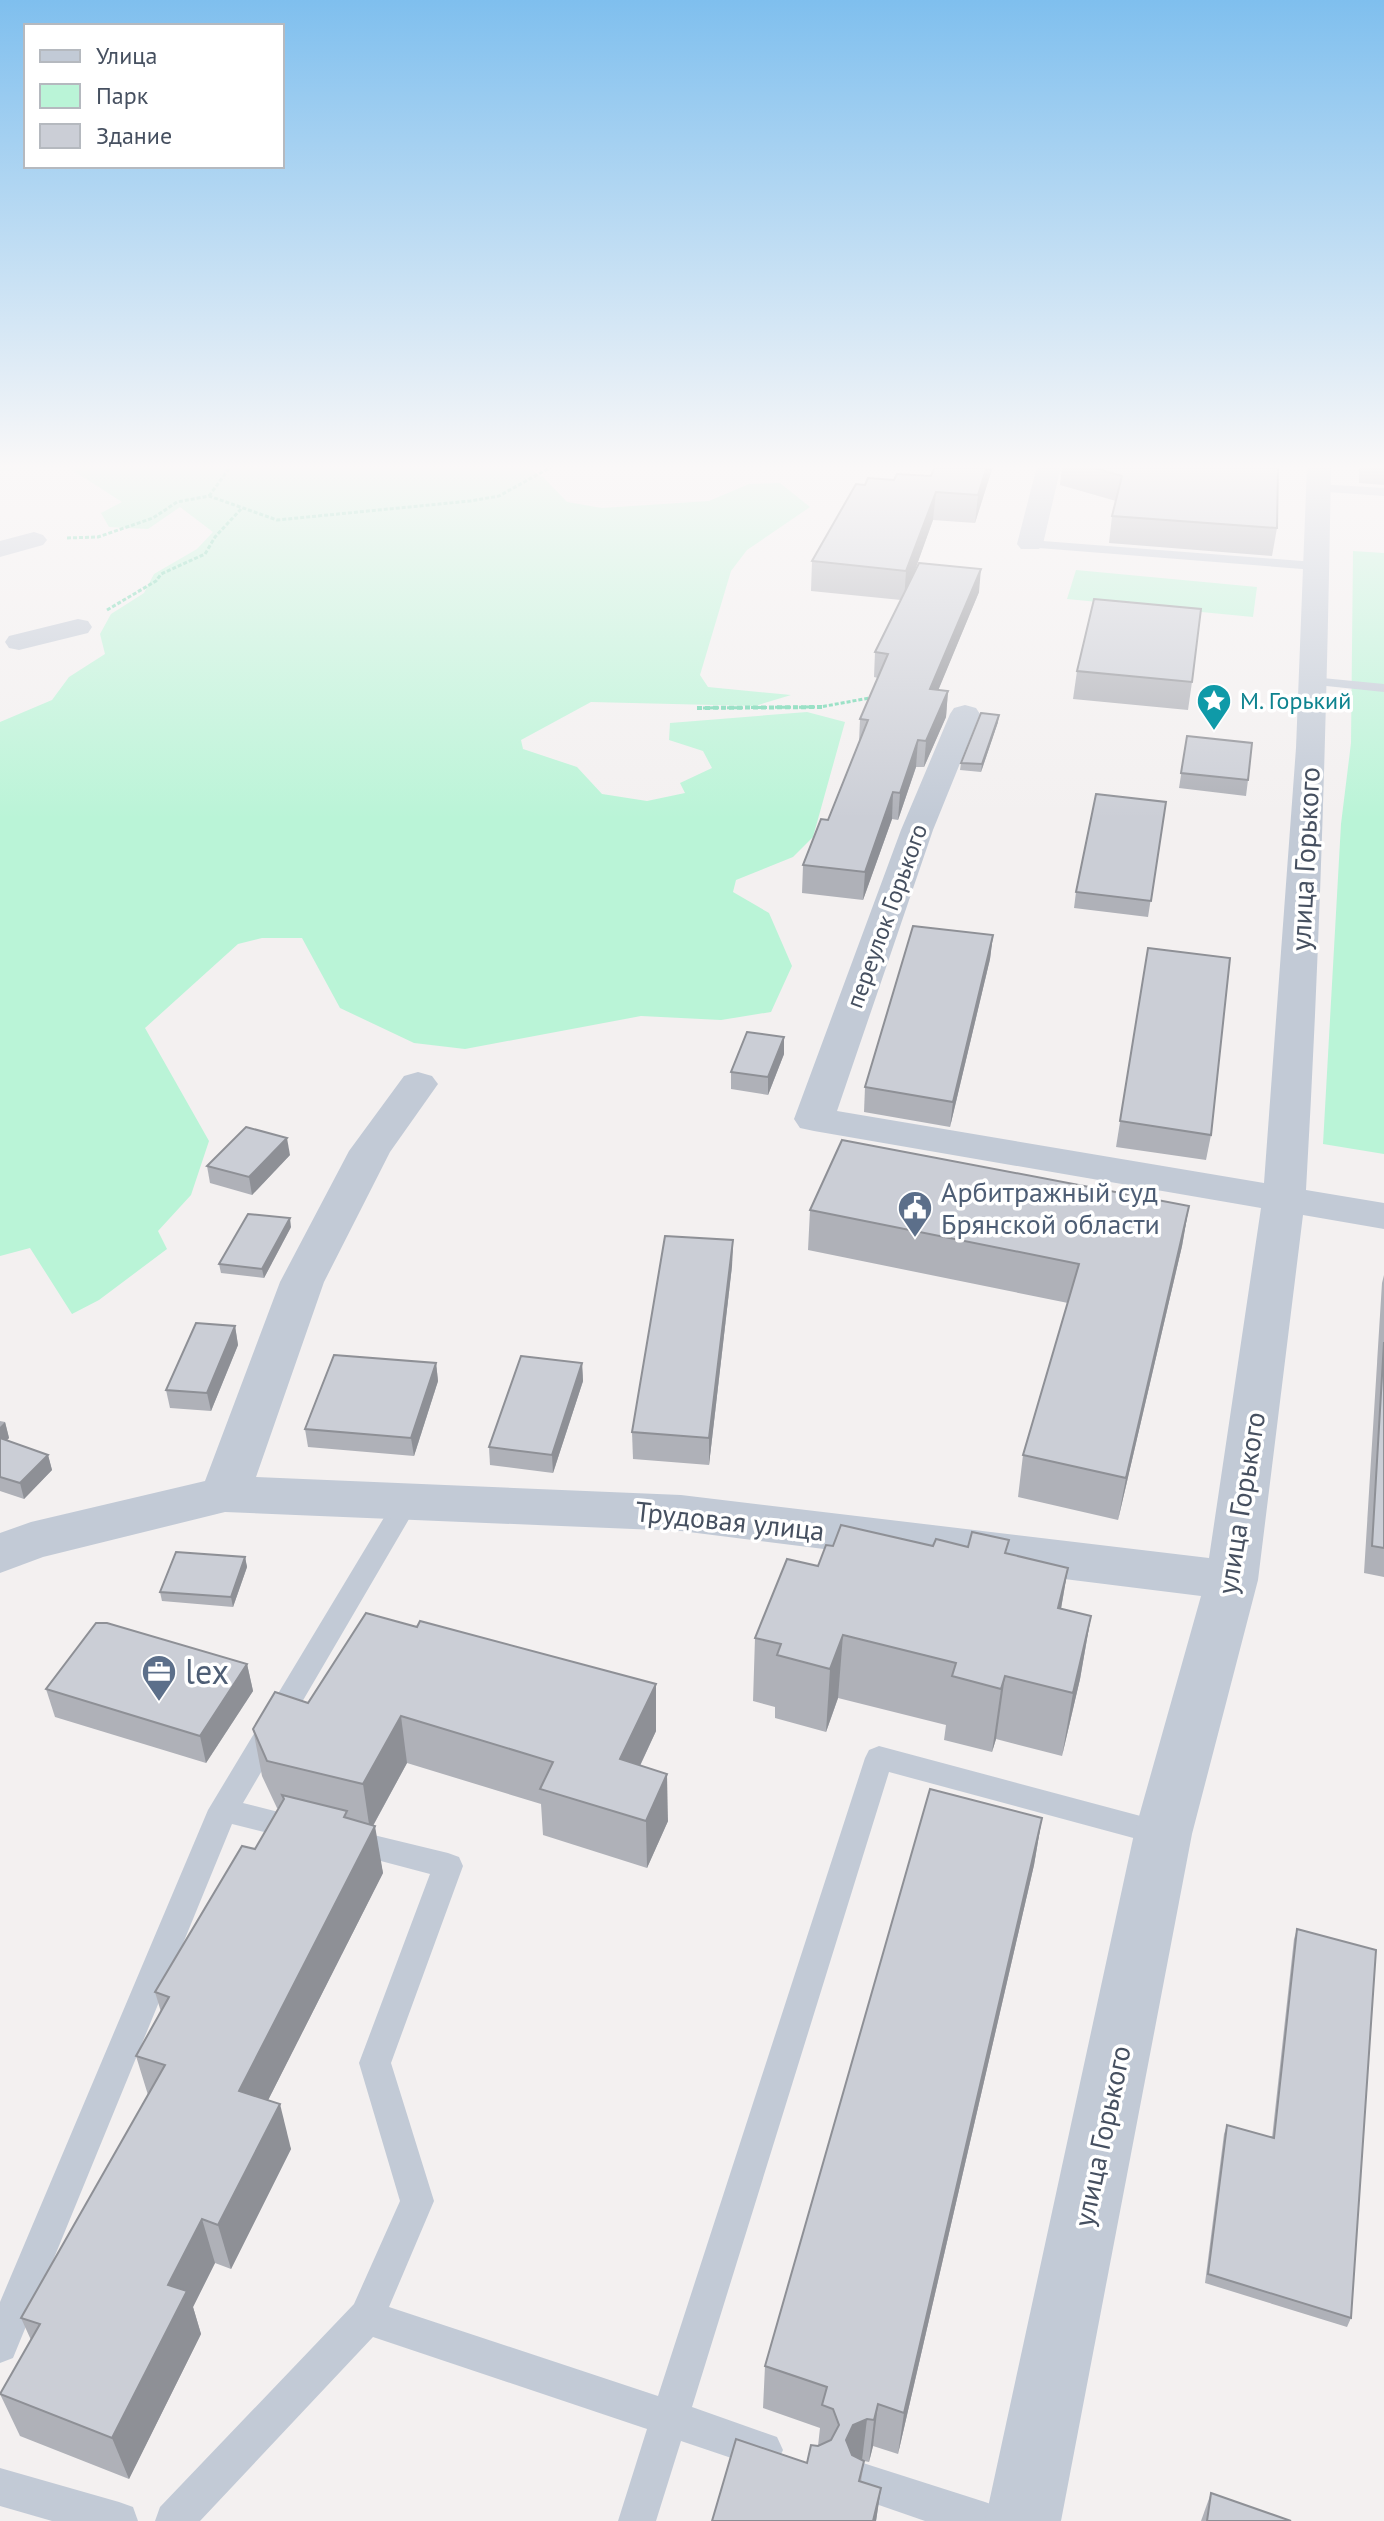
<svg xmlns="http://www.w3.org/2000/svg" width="1384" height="2521" font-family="'PT Sans',sans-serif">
	<rect width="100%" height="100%" fill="#f3f0f0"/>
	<g fill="#baf4d7">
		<path d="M0 466H525L544 478 567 502 602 508 709 501 749 484 780 483 810 507 747 550 731 571 700 675 708 687 791 695 755 706 591 702 521 740 523 749 577 767 602 794 647 801 685 793 680 783 712 768 703 751 669 740 670 723 807 712 845 722 813 837 793 857 736 880 733 892 769 913 792 966 771 1012 721 1020 641 1016 465 1049 414 1043 340 1008 302 938H262L238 944 145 1028 209 1141 191 1195 158 1231 167 1249 99 1300 72 1314 30 1248 0 1256V722L52 700 69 677 105 654 100 634 111 614 144 593 154 574 197 549 213 532 180 507 148 529 109 527 101 513 122 502 66 466 0 471Z"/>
		<path d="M1353 551 1384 553V1154L1323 1144 1341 824 1351 743Z"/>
		<path d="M1076 570 1257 587 1253 617 1067 599Z"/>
	</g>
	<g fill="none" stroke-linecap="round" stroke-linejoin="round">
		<g stroke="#6ed6af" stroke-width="3" stroke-dasharray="4 2" stroke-linecap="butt">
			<path d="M209 496 231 466"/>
			<path d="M67 538 98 537 153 518 177 502 209 496 277 520 470 501 499 496 553 466"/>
			<path d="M107 610 156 581 161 574 205 554 215 537 241 509"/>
			<path d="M697 708 820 707 875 697"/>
		</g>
		<path stroke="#6ed6af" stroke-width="4" stroke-dasharray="5 3" stroke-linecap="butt" d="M697 708 822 707"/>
		<g fill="#c2cad6" fill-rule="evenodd">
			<path d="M1318 484 1384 488V496L1314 491V485Z"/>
			<path d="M1030 540 1315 562 1321 566 1315 570 1026 547 1024 544Z"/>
			<path d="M1312 677 1384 684V692L1307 684V678Z"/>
			<path d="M406 1493 415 1496 419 1502 243 1803 310 1820 315 1829 310 1838 300 1841 232 1824 13 2358 0 2363V2302L208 1810 397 1496Z"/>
			<path d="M879 1746 1163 1822 1173 1825 1178 1834 1173 1843 1163 1846 889 1772 692 2407 777 2437 783 2450 777 2463 764 2469 681 2441 656 2521H618L647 2429 373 2337 200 2521H155L160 2507 354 2304 400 2201 359 2063 430 1874 343 1851 338 1842 343 1833 353 1830 448 1853 459 1857 463 1866 391 2063 434 2201 389 2307 658 2396 865 1758 869 1750Z"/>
			<path d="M863 2463 985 2502 999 2507 1004 2521H925L850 2495 844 2482 850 2469Z"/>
			<path d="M0 2468 119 2502 133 2507 138 2521H52L0 2506Z"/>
		</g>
		<g fill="#c2cad6" fill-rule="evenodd">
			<path d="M1037 466H1061L1043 544 1039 549H1021L1017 544Z"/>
			<path d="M1307 466H1331C1327 708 1320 949 1306 1190L1384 1203V1229L1303 1215 1258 1580 1192 1834 1061 2521H985L1134 1834 1201 1596 681 1531 225 1512 43 1557 0 1573V1533L31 1522 205 1481 280 1282 349 1151 404 1076 418 1072 432 1076 438 1084 390 1152 324 1282 256 1477 681 1495 1209 1558 1261 1208 814 1131 800 1128 794 1119 901 830 950 714 954 708 965 705 976 708 980 714 933 830 837 1111 1264 1183 1296 748Z"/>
			<path d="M34 532 43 535 47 540 43 545 0 557V541Z"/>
			<path d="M78 619 88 621 92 627 88 633 19 650 9 648 5 642 9 636Z"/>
		</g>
	</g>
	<g fill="#afb1b8">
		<path d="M935 466H993L975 523 933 520 914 572 979 592 938 690 948 691 946 717 924 767H916L898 820 892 819 863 900 802 893 803 865 828 820 859 742 860 719 878 678 874 677 875 652 901 600 811 591 812 561 865 485 931 476Z"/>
		<path d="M1062 466H1278L1277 528 1272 556 1109 543 1112 516 1116 501 1060 485Z"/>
		<path d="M1359 466H1384V485L1359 483Z"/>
		<path d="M1077 671 1192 682 1188 710 1073 699Z"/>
		<path d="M998 722 981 772 960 770 961 763Z"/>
		<path d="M1187 736 1248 780 1246 796 1179 788Z"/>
		<path d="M1166 802 1148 917 1074 908 1076 892Z"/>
		<path d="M993 935 990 959 950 1127 864 1112 865 1087Z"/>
		<path d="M1148 948 1211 1135 1206 1160 1116 1147Z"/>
		<path d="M784 1037V1054L768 1095 731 1089V1072Z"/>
		<path d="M290 1155 252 1195 210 1183 207 1166Z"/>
		<path d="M1189 1206 1182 1246 1118 1520 1018 1497 1023 1455 1068 1303 808 1250 810 1210Z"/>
		<path d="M291 1227 264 1278 221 1273 219 1264Z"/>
		<path d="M733 1240 732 1266 709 1465 633 1459 632 1432Z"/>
		<path d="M1384 1275V1577L1364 1573 1382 1283Z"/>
		<path d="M235 1326 238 1345 211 1411 170 1408 166 1390Z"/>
		<path d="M436 1363 438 1381 414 1456 308 1447 305 1429Z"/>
		<path d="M582 1363 583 1381 553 1473 490 1465 489 1447Z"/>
		<path d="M0 1421 5 1422 9 1438 7 1440 48 1455 52 1470 24 1499 0 1491Z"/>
		<path d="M833 1546 968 1547 1007 1554 1068 1568 1061 1609 1091 1616 1080 1679 1062 1756 996 1739 992 1752 944 1740 946 1725 838 1698 826 1732 775 1718V1707L753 1701 755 1638 818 1566Z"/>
		<path d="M245 1557 247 1567 233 1607 162 1601 160 1592Z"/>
		<path d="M247 1664 253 1691 206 1763 55 1717 46 1689Z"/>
		<path d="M308 1703 656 1731 640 1766 668 1821 647 1868 543 1835 541 1804 407 1763 373 1826 383 1873 268 2100 291 2149 231 2269 215 2263 193 2307 201 2334 129 2479 20 2436 0 2394 31 2340 21 2318 148 2095 136 2056 161 2012 155 1992 255 1849 279 1809 277 1808 262 1776 253 1729Z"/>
		<path d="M1042 1818 1034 1865 898 2454 873 2446 869 2462 864 2461 861 2482 881 2488 876 2521H712L807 2463 818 2446 820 2428 763 2408 765 2366Z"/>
		<path d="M1297 1929 1351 2318 1347 2327 1205 2283 1224 2134 1227 2125 1272 2138 1294 1939Z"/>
		<path d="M1211 2493 1291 2521H1201Z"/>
	</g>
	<g fill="#8e9096">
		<path d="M987 466H993L975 523 978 495Z"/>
		<path d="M936 492 933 520 904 601 906 571Z"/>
		<path d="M981 569 979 592 928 715 930 689Z"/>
		<path d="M948 691 946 717 924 767 926 741Z"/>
		<path d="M999 715 998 722 981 772 982 764Z"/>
		<path d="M918 740 916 767 898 820 900 793Z"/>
		<path d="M893 792 892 819 863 900 865 872Z"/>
		<path d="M993 935 990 959 950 1127 953 1102Z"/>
		<path d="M784 1037V1054L768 1095V1077Z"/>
		<path d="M287 1138 290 1155 252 1195 249 1177Z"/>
		<path d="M1189 1206 1182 1246 1118 1520 1126 1478Z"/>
		<path d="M290 1218 291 1227 264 1278 262 1269Z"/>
		<path d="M733 1240 732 1266 709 1465V1438Z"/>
		<path d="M235 1326 238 1345 211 1411 207 1393Z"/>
		<path d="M436 1363 438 1381 414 1456 411 1438Z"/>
		<path d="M582 1363 583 1381 553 1473 552 1455Z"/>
		<path d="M5 1422 9 1438 0 1447V1427Z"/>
		<path d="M48 1455 52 1470 24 1499 20 1483Z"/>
		<path d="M245 1557 247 1567 233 1607 231 1597Z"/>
		<path d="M1068 1568 1057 1631 1058 1608Z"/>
		<path d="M1091 1616 1080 1679 1062 1756 1073 1693Z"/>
		<path d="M843 1635 838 1698 826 1732 830 1669Z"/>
		<path d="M247 1664 253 1691 206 1763 200 1736Z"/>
		<path d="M1005 1676 996 1739 992 1752 1001 1689Z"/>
		<path d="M656 1684V1731L621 1806 620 1759Z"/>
		<path d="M401 1716 407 1763 370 1831 363 1784Z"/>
		<path d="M667 1774 668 1821 647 1868 646 1821Z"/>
		<path d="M1042 1818 1034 1865 898 2454 904 2413Z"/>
		<path d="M375 1826 383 1873 250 2136 239 2091Z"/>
		<path d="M280 2104 291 2149 231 2269 218 2225Z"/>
		<path d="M202 2219 215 2263 193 2307 201 2334 129 2479 112 2438 168 2285Z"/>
		<path d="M878 2404 873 2446 869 2462 874 2420Z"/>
		<path d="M867 2419 862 2460 849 2466 846 2440 853 2425Z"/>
		<path d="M881 2488 876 2521H873Z"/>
	</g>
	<g fill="#cbced6" stroke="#8e9096" stroke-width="2">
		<path d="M935 466H987L978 495 936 492 906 571 812 561 856 484 865 485 868 478 894 480 897 474 931 476Z"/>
		<path d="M1088 466H1278L1277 528 1112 516 1122 476Z"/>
		<path d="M919 563 981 569 930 689 948 691 926 741 918 740 900 793 893 792 865 872 803 865 821 819 828 820 868 720 860 719 888 654 875 652Z"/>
		<path d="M1094 599 1201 609 1192 682 1077 671Z"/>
		<path d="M981 713 999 715 982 764 961 763Z"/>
		<path d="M1187 736 1252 743 1248 780 1181 773Z"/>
		<path d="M1096 794 1166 802 1151 901 1076 892Z"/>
		<path d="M913 926 993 935 953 1102 865 1087Z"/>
		<path d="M1148 948 1230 958 1211 1135 1120 1121Z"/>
		<path d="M747 1032 784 1037 768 1077 731 1072Z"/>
		<path d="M246 1127 287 1138 249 1177 207 1166Z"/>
		<path d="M842 1140 1189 1206 1126 1478 1023 1455 1079 1264 810 1210Z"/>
		<path d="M248 1214 290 1218 262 1269 219 1264Z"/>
		<path d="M665 1236 733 1240 709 1438 632 1432Z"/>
		<path d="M196 1323 235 1326 207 1393 166 1390Z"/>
		<path d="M1384 1342V1548L1372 1546Z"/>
		<path d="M334 1355 436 1363 411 1438 305 1429Z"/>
		<path d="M521 1356 582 1363 552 1455 489 1447Z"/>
		<path d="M0 1438 48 1455 20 1483 0 1477Z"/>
		<path d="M841 1525 933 1546 936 1539 968 1547 972 1532 1009 1540 1005 1553 1068 1568 1058 1608 1091 1616 1073 1693 1005 1676 1001 1689 952 1676 956 1663 843 1635 830 1669 777 1655 781 1644 755 1638 787 1559 818 1566 826 1545 833 1546Z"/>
		<path d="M176 1552 245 1557 231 1597 160 1592Z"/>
		<path d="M366 1613 417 1627 420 1621 656 1684 620 1759 667 1774 646 1821 540 1789 553 1762 401 1716 363 1784 267 1761 253 1729 275 1692 308 1703Z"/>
		<path d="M96 1623H107L247 1664 200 1736 46 1689Z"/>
		<path d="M930 1789 1042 1818 904 2413 878 2404 874 2420 867 2419 853 2425 846 2440 852 2455 864 2461 859 2481 881 2488 873 2521H712L736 2439 807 2463 811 2445 818 2446 831 2440 839 2425 833 2409 822 2405 827 2387 765 2366Z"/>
		<path d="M282 1795 347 1811 344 1817 375 1826 239 2091 280 2104 218 2225 202 2219 168 2285 187 2291 112 2438 0 2394 40 2324 21 2318 165 2065 136 2056 169 1997 155 1992 242 1846 255 1849 284 1799Z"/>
		<path d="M1297 1929 1376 1950 1351 2318 1208 2274 1227 2125 1274 2138Z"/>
		<path d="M1211 2493 1291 2521H1207Z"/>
	</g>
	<linearGradient id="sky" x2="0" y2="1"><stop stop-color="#7fbfee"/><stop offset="0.57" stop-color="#faf8f8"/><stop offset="1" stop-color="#faf8f8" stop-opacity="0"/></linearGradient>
	<rect width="1384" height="819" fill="url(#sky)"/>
	<defs>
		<symbol id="sight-pin" viewBox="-11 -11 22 30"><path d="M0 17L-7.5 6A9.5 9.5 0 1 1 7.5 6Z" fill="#0f9aa8" stroke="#fff"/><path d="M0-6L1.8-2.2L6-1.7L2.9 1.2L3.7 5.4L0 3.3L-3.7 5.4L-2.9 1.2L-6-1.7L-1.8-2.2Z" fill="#fff"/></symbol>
		<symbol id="civic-pin" viewBox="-11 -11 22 30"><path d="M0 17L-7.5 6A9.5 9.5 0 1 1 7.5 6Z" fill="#5c6f8a" stroke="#fff"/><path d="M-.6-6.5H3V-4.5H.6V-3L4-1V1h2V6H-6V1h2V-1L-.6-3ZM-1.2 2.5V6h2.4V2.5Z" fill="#fff"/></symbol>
		<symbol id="office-pin" viewBox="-11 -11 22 30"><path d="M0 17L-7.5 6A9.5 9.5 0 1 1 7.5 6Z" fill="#5c6f8a" stroke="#fff"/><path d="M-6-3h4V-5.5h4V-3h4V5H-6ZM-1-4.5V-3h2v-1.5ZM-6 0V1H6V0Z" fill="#fff"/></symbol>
	</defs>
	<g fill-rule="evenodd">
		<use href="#sight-pin" x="1194" y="681" width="40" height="54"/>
		<use href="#civic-pin" x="895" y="1188" width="40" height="54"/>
		<use href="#office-pin" x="139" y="1652" width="40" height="54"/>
	</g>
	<g text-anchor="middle" stroke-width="7" stroke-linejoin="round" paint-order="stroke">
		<g font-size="24" fill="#0d838f" stroke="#fff" text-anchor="start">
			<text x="1240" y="709">М. Горький</text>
		</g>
		<g font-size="24" fill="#465060" stroke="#fff">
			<text transform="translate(887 916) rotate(-70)" y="8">переулок Горького</text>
		</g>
		<g font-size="28" fill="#465060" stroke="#fff">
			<text transform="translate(1305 859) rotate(-87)" y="10">улица Горького</text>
			<text transform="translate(1241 1503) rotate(-81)" y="10">улица Горького</text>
			<text transform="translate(730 1521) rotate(6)" y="10">Трудовая улица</text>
			<text transform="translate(1102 2136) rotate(-78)" y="10">улица Горького</text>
		</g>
		<g font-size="28" fill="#4e5e75" stroke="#fff" text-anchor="start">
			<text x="941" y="1202">Арбитражный суд<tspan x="941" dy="32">Брянской области</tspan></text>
		</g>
		<g font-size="34" fill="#4e5e75" stroke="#fff" text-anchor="start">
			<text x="185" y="1684">lex</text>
		</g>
	</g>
	<rect x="24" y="24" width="260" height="144" fill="#ffffff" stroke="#b5b9bf" stroke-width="2"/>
	<rect x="40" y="50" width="40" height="12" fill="#c2cad6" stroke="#b5b9bf" stroke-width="2"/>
	<text x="96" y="64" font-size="24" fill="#465060">Улица</text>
	<rect x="40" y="84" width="40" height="24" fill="#baf4d7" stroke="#b5b9bf" stroke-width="2"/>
	<text x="96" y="104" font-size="24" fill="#465060">Парк</text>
	<rect x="40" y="124" width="40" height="24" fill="#cbced6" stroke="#b5b9bf" stroke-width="2"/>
	<text x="96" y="144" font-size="24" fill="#465060">Здание</text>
</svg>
